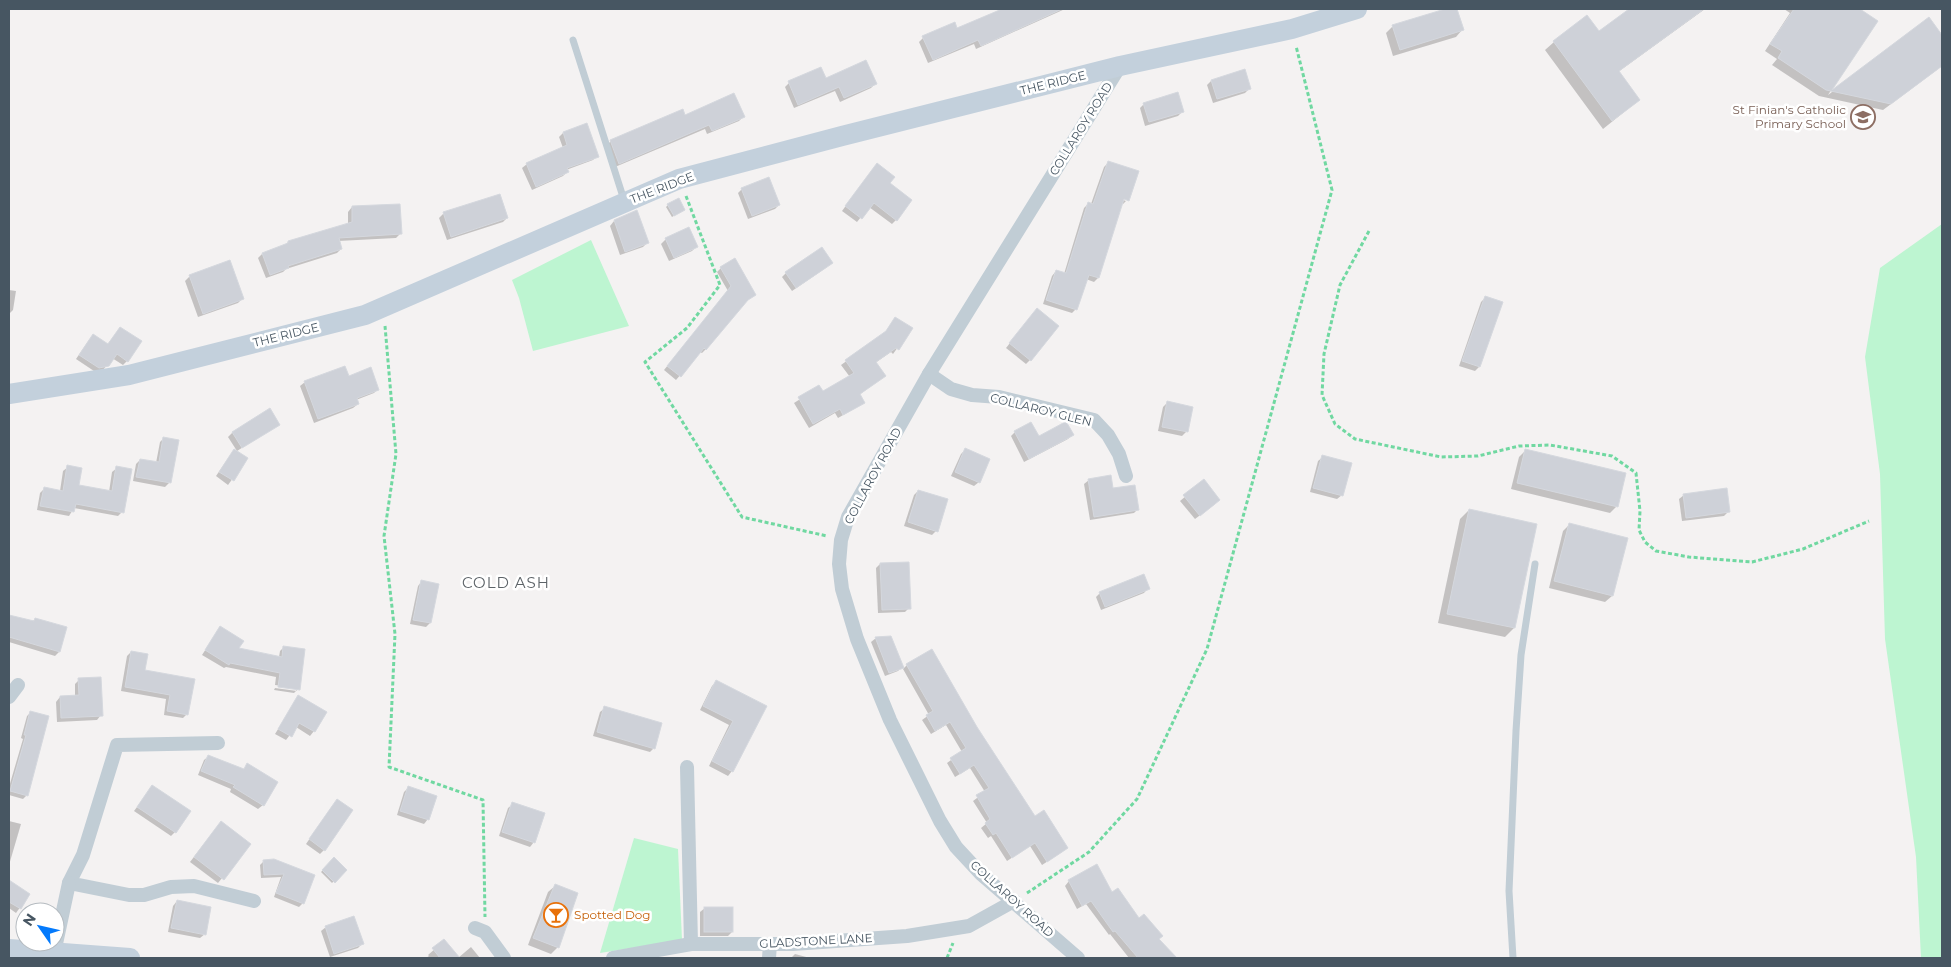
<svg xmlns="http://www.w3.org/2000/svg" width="1951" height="967" font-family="Montserrat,sans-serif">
	<rect width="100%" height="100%" fill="#f4f2f2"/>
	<g fill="#bdf5d1">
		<path d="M1942 224V958H1921L1916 857 1885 639 1880 474 1865 357 1880 268Z"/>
		<path d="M591 240 629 326 533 351 519 298 512 280Z"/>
		<path d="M634 838 678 849 682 940 600 953Z"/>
	</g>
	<g fill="#0003">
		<path d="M1002 9H1065L976 49 974 44 928 63 919 42 923 38 957 29Z"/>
		<path d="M1449 9H1456L1462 30 1456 37 1393 56 1386 33 1392 27Z"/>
		<path d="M1631 9H1705L1618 72 1639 100 1603 129 1545 50 1554 42 1598 33Z"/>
		<path d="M1784 9H1858L1876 21 1828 95 1929 19 1942 37V66L1883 110 1819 96 1772 65 1777 59 1765 51 1790 13Z"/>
		<path d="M825 80 875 84 871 88 840 102 835 91 794 108 785 87 789 83Z"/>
		<path d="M1211 81 1250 88 1245 93 1213 103 1207 85Z"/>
		<path d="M1144 104 1182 112 1178 116 1145 126 1140 108Z"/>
		<path d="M685 116 743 117 739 121 707 134 705 129 615 167 607 145 611 141Z"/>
		<path d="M563 133 597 156 593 160 566 170 567 172 563 176 532 190 522 168 527 164 563 148 559 137Z"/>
		<path d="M1108 163 1137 172 1128 200 1118 196 1117 198 1126 201 1123 204H1121L1098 278 1094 282 1086 279 1076 309 1072 313 1043 304 1052 276 1056 271 1064 274 1084 208 1088 204H1091L1104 167Z"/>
		<path d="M873 169 888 183 896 220 892 224 869 207 857 222 842 211Z"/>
		<path d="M742 189 779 205 775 209 748 219 738 193Z"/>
		<path d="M668 205 682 211 672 217 666 207Z"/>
		<path d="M352 207 400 234 396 238 338 241 341 249 337 253 286 269 283 272 266 278 258 258 262 254 286 245 288 242 348 224V212Z"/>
		<path d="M636 212 647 243 643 247 620 255 610 226 614 221Z"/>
		<path d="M444 213 507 218 503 222 447 240 439 218Z"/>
		<path d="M689 229 697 246 692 251 669 261 661 244 666 239Z"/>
		<path d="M229 262 242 299 238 303 198 317 185 281 189 277Z"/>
		<path d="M827 267 792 291 782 277 786 273Z"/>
		<path d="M721 268 754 295 744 302 706 349 702 353 700 352 676 380 664 370 728 291 717 272Z"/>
		<path d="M9 290 16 291 13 310 9 314Z"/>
		<path d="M1486 297 1501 303 1479 367 1475 371 1459 366 1481 302Z"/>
		<path d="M1033 314 1030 360 1026 364 1006 348Z"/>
		<path d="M895 318 911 329 893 354 891 352 875 363 884 376 859 395 863 402 859 406 838 418 835 413 809 428 794 403 819 387 822 392 850 377 841 365 884 334Z"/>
		<path d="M120 328 127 361 123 365 112 358 103 370 94 371 76 359 89 340 107 345Z"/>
		<path d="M348 377 378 389 374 393 356 400 358 404 353 408 314 423 300 386 305 382Z"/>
		<path d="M1168 402 1192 408 1186 432 1182 436 1158 431 1163 407Z"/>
		<path d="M278 425 237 451 228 437 232 433Z"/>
		<path d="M1015 432 1038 438 1072 435 1068 439 1024 462 1011 436Z"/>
		<path d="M164 438 177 441 169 483 165 487 133 481 136 464 140 460 156 463 160 442Z"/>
		<path d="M234 450 247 459 228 485 216 476Z"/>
		<path d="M965 450 979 482 974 486 951 476 961 454Z"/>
		<path d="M1525 451 1617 506 1610 513 1511 489 1519 457Z"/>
		<path d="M1323 457 1342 495 1337 499 1310 492 1318 461Z"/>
		<path d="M68 467 78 486 109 492 112 472 117 468 122 512 118 516 74 508 69 516 37 510 40 493 44 489 60 491 63 471Z"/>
		<path d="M1089 480 1112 490 1138 509 1134 513 1090 520 1084 484Z"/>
		<path d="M1204 481 1215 504 1195 519 1180 501Z"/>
		<path d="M918 491 936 531 932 535 904 526 914 495Z"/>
		<path d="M1684 495 1728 512 1724 516 1682 521 1679 499Z"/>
		<path d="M1469 510 1536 525 1514 628 1505 637 1438 623 1460 519Z"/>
		<path d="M1570 524 1612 596 1605 602 1549 588 1563 531Z"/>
		<path d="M880 564 909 608 905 612 878 613 876 568Z"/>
		<path d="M422 581 430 623 426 627 410 624 418 586Z"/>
		<path d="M1148 588 1144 593 1101 610 1096 597 1100 593Z"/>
		<path d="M9 616 32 622 35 619 59 652 55 656 9 642Z"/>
		<path d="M220 627 237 649 279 657 280 651 284 647 298 689 294 693 274 690 275 688 297 691V688L275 685 276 677 226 667 224 668 202 655Z"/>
		<path d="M876 638 902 667 898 671 885 676 871 642Z"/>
		<path d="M131 652 144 671 193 680 187 714 183 718 164 715 166 699 121 691 127 656Z"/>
		<path d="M907 665 976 727 1034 818 1066 848 1062 852 1042 865 1030 846 1007 861 991 836 988 838 981 828 987 823 973 801 985 792 970 768 955 777 947 763 962 752 946 725 931 734 922 720 929 715 903 669Z"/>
		<path d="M79 680 101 715 97 720 57 722 56 702 60 697 75 696V684Z"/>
		<path d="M716 682 765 706 732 771 728 776 709 766 729 725 700 710 712 686Z"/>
		<path d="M298 697 314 731 310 736 296 727 286 740 275 734Z"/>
		<path d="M605 708 654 748 650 752 593 736 600 712Z"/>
		<path d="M30 713 27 795 23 799 9 795V787L23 739 21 738 27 716Z"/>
		<path d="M209 756 243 770 248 765 263 805 258 809 230 792 231 789 198 775 204 760Z"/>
		<path d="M152 787 175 832 171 836 134 811Z"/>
		<path d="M408 788 428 819 424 824 397 815 404 792Z"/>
		<path d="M513 804 534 842 530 847 499 836 508 808Z"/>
		<path d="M333 805 324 850 320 854 306 844Z"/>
		<path d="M9 821 21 824 9 865Z"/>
		<path d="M217 827 250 844 218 883 190 862Z"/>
		<path d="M334 859 345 870 332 883 321 872Z"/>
		<path d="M264 861 313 876 303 903 299 907 274 897 281 877 261 878 260 865Z"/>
		<path d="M1069 881 1112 894 1175 958H1129L1110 934 1109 935 1086 904 1077 909 1065 886Z"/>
		<path d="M9 882 29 895 16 913 9 908Z"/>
		<path d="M555 886 558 947 551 954 528 945 548 892Z"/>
		<path d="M177 901 205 934 200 938 168 932 173 906Z"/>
		<path d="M705 908 732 932 728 936H700V912Z"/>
		<path d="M326 927 362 944 358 948 330 957 321 931Z"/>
		<path d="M444 941 458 958 471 947 480 958H426L429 956 428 955Z"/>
		<path d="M795 954 810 958H791Z"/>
	</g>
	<g fill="#ced1d8" stroke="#d5d8de">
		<path d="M1002 9H1062L981 46 978 40 933 60 922 36 955 22 957 28Z"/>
		<path d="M1445 9H1457L1464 30 1400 50 1392 25Z"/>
		<path d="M1629 9H1704L1619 71 1640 100 1612 121 1553 41 1587 15 1599 31Z"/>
		<path d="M1794 9H1860L1878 21 1832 90 1929 17 1942 35V66L1891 104 1826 90 1778 58 1782 51 1770 44Z"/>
		<path d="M866 60 877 84 844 98 839 87 798 105 788 81 821 67 826 78Z"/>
		<path d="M1245 69 1251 89 1217 99 1211 80Z"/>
		<path d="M1178 92 1184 112 1149 122 1143 103Z"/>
		<path d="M734 93 745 117 712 131 709 125 619 164 610 140 683 109 685 115Z"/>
		<path d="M587 123 599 157 567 168 569 172 536 187 526 163 567 145 563 132Z"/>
		<path d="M1108 161 1139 171 1129 201 1124 199 1099 278 1089 275 1077 310 1046 300 1056 270 1066 273 1088 202 1093 204Z"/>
		<path d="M877 163 895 177 890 183 912 200 897 221 874 203 862 219 845 206Z"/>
		<path d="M769 177 780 205 752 216 741 188Z"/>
		<path d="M500 194 508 218 451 237 443 212Z"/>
		<path d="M679 198 685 210 674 216 667 204Z"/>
		<path d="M400 204 402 234 339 238 342 249 288 266 289 268 270 275 262 253 288 243V241L352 222V206Z"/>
		<path d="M637 210 649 243 625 252 614 220Z"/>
		<path d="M689 227 698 247 674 258 665 238Z"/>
		<path d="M822 247 833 263 796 288 785 272Z"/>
		<path d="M735 258 756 295 748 300 706 350 704 348 681 377 667 366 731 286 720 267Z"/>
		<path d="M230 260 244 299 203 314 189 275Z"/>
		<path d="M1485 296 1503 302 1480 367 1462 361Z"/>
		<path d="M1037 308 1059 326 1031 361 1009 343Z"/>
		<path d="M895 317 913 328 899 350 896 348 876 362 886 376 860 394 865 403 843 415 840 409 813 424 798 397 819 385 823 391 854 373 845 360 886 331Z"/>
		<path d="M120 327 142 341 128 362 117 354 109 366 99 368 79 355 93 334 108 344Z"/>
		<path d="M345 366 349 376 371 367 379 390 357 398 359 404 318 419 304 381Z"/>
		<path d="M1167 401 1193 407 1188 432 1162 427Z"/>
		<path d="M270 408 280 425 242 448 232 432Z"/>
		<path d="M1031 422 1039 436 1065 422 1067 423 1074 435 1029 459 1014 431Z"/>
		<path d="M163 437 179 440 171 483 136 477 140 459 159 462Z"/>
		<path d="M965 448 990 459 980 483 955 472Z"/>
		<path d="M234 449 248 458 234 481 219 472Z"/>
		<path d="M1525 449 1626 473 1618 507 1517 483Z"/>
		<path d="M1322 455 1352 463 1343 496 1313 488Z"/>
		<path d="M67 465 82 468 79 485 112 491 116 466 132 469 124 513 76 504 74 512 40 506 44 487 63 491Z"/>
		<path d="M1111 475 1113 488 1135 485 1139 510 1094 517 1088 479Z"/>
		<path d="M1204 479 1220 500 1200 516 1183 495Z"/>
		<path d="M1727 488 1730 512 1686 518 1683 494Z"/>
		<path d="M918 490 948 499 938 532 908 522Z"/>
		<path d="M1469 509 1537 524 1515 628 1447 614Z"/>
		<path d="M1569 523 1628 538 1613 596 1554 581Z"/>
		<path d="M909 562 911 609 882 610 880 563Z"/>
		<path d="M1144 574 1150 589 1105 607 1099 592Z"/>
		<path d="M421 580 439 584 431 623 413 620Z"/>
		<path d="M9 615 34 621 35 618 67 627 60 652 9 637Z"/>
		<path d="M220 626 244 641 239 648 282 657 283 646 305 649 300 690 278 687 280 673 230 663 229 665 205 650Z"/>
		<path d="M891 636 904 668 889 673 875 637Z"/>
		<path d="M932 649 977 727 1035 816 1044 810 1068 848 1047 862 1035 843 1012 858 996 833 993 835 985 823 990 819 976 795 989 788 974 765 960 774 950 758 966 748 950 722 935 731 926 715 933 711 906 664Z"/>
		<path d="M131 651 148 654 145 670 195 679 188 715 167 711 170 695 125 687Z"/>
		<path d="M101 677 103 716 61 718 60 696 79 695 78 678Z"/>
		<path d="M716 680 767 706 733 772 712 761 733 721 703 706Z"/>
		<path d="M298 695 327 712 315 732 299 723 292 737 278 729Z"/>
		<path d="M604 706 662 723 655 749 597 732Z"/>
		<path d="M30 711 49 716 28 796 10 791 26 735H24Z"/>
		<path d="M208 755 244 769 247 763 278 782 264 806 233 787 235 785 201 771Z"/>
		<path d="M152 785 191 811 176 833 137 807Z"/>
		<path d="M408 786 437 796 429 820 400 811Z"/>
		<path d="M337 799 353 810 325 851 309 839Z"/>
		<path d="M512 802 545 813 535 843 502 832Z"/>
		<path d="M221 821 251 844 224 880 194 857Z"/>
		<path d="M334 857 347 870 335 883 322 870Z"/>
		<path d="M274 859 315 875 304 904 276 893 284 874 264 875 263 860Z"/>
		<path d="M1097 864 1112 892 1118 888 1139 918 1144 914 1163 936 1159 939 1177 958H1138L1115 931 1113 932 1091 901 1082 906 1068 880Z"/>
		<path d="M9 880 30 894 21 909 9 902Z"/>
		<path d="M555 884 578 893 559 948 533 938Z"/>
		<path d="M177 900 211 907 206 935 171 928Z"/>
		<rect x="704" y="907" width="29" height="25"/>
		<path d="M354 916 364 944 334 954 325 926Z"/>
		<path d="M444 939 460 958H440L432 948Z"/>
	</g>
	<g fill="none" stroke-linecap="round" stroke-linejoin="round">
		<g stroke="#70d8a1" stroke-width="3" stroke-dasharray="4 2.5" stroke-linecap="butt">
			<path d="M686 196 720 285 687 328 645 362 742 517 827 536"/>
			<path d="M1369 231 1340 285 1324 354 1322 395 1335 424 1355 439 1441 457 1478 456 1519 446 1550 445 1612 456 1636 473 1640 511 1639 530 1645 542 1656 551 1689 557 1752 562 1803 549 1869 521"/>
			<path d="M385 326 396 454 384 536 395 634 389 767 483 800 485 917"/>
			<path d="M1027 893 1089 852 1137 799 1207 649 1332 190 1296 46"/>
			<path d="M947 958 953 943"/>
		</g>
		<g stroke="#c1cdd5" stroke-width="7">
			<path d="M573 40 624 200"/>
			<path d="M1513 958 1509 891 1516 731 1521 655 1535 564"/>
		</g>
		<g stroke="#c1cdd5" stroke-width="14">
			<path d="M929 374 951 389 972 395 999 397 1094 420 1108 435 1119 454 1126 476"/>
			<path d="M9 697 18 685"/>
			<path d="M218 743 117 745 83 855 69 883 129 895H144L171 887 194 886 254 901"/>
			<path d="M687 767 691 944"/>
			<path d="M475 928 485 932 504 958"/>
			<path d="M54 953 69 883"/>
			<path d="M613 958 691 944H793L907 936 969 926 1014 901"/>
			<path d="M769 958 770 944"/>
			<path d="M1078 958 981 874 956 847 940 821 890 720 857 639 842 589 839 564 841 540 848 517 929 374 1120 66"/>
		</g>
		<g stroke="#c3d0dc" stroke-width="20">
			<path d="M9 394 129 375 365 315 679 179 842 136 1120 66 1292 29 1357 9"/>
			<path d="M9 949 130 958"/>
		</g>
	</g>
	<defs>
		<symbol id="school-ring" viewBox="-11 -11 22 22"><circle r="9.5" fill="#fff" stroke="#8d6e63" stroke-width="1.5"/><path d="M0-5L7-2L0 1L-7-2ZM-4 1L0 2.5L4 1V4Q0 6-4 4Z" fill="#8d6e63"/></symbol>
		<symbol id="bar-ring" viewBox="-11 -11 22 22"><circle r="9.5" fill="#fff" stroke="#e8710a" stroke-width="1.5"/><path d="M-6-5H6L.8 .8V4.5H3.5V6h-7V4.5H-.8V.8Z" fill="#e8710a"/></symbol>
	</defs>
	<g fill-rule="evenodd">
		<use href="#school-ring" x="1849" y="103" width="28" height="28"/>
		<use href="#bar-ring" x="542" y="901" width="28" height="28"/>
	</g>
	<g text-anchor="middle" stroke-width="5" stroke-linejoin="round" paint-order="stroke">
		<g font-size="12" fill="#475662" stroke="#fff">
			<text transform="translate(1053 83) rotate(-14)" y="4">THE RIDGE</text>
			<text transform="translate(1081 129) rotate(-58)" y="4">COLLAROY ROAD</text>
			<text transform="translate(662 188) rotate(-21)" y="4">THE RIDGE</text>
			<text transform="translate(286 335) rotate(-14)" y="4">THE RIDGE</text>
			<text transform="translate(1041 410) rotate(14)" y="4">COLLAROY GLEN</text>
			<text transform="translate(873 476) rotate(-62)" y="4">COLLAROY ROAD</text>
			<text transform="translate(1012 899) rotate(42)" y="4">COLLAROY ROAD</text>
			<text transform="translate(816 941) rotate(-3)" y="4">GLADSTONE LANE</text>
		</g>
		<g font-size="12" fill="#785e54" stroke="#fff" text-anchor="end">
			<text x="1846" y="114">St Finian's Catholic<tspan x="1846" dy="14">Primary School</tspan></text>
		</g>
		<g font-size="12" fill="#c56008" stroke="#fff" text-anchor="start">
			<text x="574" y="919">Spotted Dog</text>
		</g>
		<g font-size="15" letter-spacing="1" fill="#5d6368" stroke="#fff">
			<text x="506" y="588">COLD ASH</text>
		</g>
	</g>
	<rect width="1951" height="967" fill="none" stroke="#475662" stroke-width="20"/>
	<g transform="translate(40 927) rotate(304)"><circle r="24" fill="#ffffff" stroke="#b5bbc0"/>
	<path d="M0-4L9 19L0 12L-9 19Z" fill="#047afc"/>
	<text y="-8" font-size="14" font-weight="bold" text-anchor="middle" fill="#475662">N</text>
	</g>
</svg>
